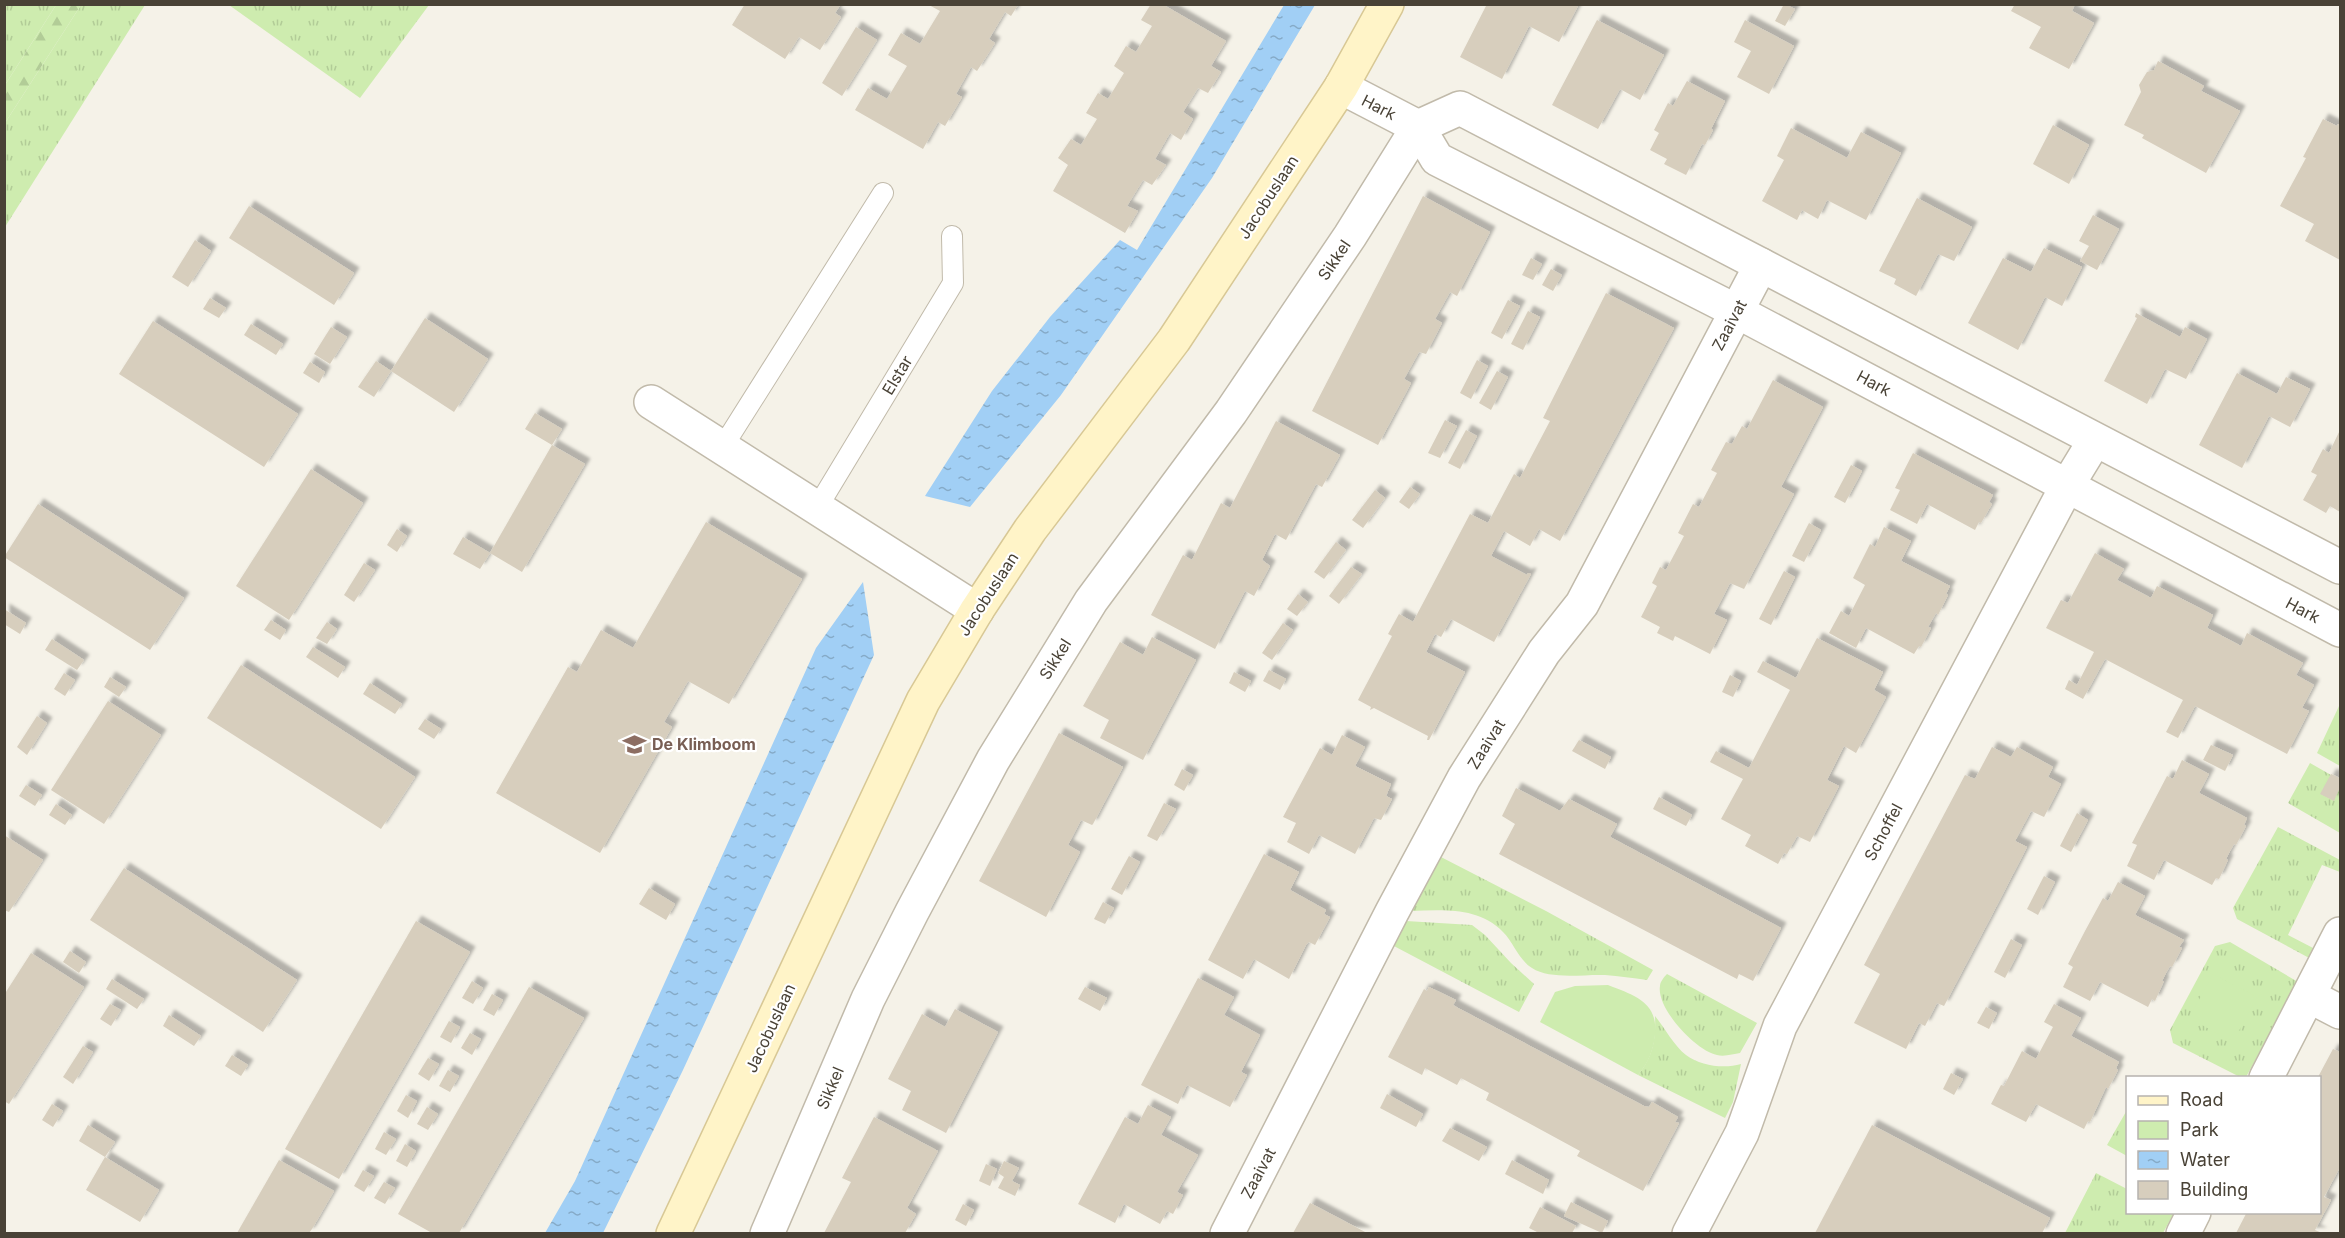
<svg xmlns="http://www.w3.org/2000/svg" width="2345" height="1238" font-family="Inter,sans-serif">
	<defs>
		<pattern id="grass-tufts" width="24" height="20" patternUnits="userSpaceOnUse" patternTransform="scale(1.5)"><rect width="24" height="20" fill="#ceecaf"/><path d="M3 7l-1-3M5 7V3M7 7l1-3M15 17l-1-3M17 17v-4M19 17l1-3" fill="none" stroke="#b2cc97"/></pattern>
		<pattern id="forest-firs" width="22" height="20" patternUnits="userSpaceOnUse" patternTransform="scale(1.5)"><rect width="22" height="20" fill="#ceecaf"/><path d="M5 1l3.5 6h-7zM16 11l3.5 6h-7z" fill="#b2cc97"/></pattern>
		<pattern id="water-ripples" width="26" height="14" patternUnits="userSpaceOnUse" patternTransform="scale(1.5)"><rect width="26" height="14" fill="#a1cff5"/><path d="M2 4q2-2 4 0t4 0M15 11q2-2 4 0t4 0" fill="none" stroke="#85aac7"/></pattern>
		<filter id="shadow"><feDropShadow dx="5.5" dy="-5.5" stdDeviation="1.5" flood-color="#0004"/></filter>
	</defs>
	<rect width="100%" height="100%" fill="#f5f2e8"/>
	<g fill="url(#grass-tufts)">
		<path d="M5 5H56L5 85Z"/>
		<path d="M81 5H145L5 227V123Z"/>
		<path d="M229 5H429L360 98Z"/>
		<path d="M2340 704V766L2317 753Z"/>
		<path d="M2310 763 2331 775 2334 799 2340 787V833L2288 803Z"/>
		<path d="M2278 827 2340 860V872L2322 865 2288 935 2315 949 2311 959 2237 919 2233 908Z"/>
		<path d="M1439 856 1546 911 1653 970 1647 980C1633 978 1619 976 1605 975 1584 974 1550 980 1532 968 1518 959 1514 943 1503 932 1479 907 1444 910 1411 911Z"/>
		<path d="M1406 921 1472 925 1485 935 1511 963 1534 984 1519 1012 1392 945Z"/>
		<path d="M2230 942 2298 982 2246 1077H2240L2173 1043 2170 1030 2215 946Z"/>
		<path d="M1667 974 1757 1023 1740 1053C1734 1054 1724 1057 1717 1055 1696 1051 1656 1008 1660 986 1660 982 1664 977 1667 974Z"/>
		<path d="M1655 1016C1664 1027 1675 1047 1686 1055 1701 1066 1724 1069 1741 1064L1733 1102 1725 1118 1638 1075C1653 1057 1656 1039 1655 1016Z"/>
		<path d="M2127 1110V1156L2107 1145Z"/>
		<path d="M2096 1173 2127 1189 2128 1212 2174 1213 2163 1233H2065Z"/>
	</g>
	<path fill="url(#forest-firs)" d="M56 5H81L5 123V85Z"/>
	<g fill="#ceecaf">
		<path d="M2213 974 2257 997 2233 1042 2189 1018Z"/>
		<path d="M1608 985C1639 997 1661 1004 1654 1042 1651 1056 1647 1064 1638 1075L1540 1022 1555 992 1575 986Z"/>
	</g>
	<g fill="url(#water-ripples)">
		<path d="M1284 5H1315L1212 178 1061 395 970 507 925 496 992 391 1050 317 1120 240 1137 250Z"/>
		<path d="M863 582 874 655 683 1070 603 1233H545L575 1181 816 648Z"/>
	</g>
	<g fill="#d7cebd" filter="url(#shadow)">
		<path d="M745 4H841L835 13 841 17 820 50 799 37 785 59 732 25Z"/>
		<path d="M1151 4H1162L1226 41 1211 66 1221 72 1208 93 1198 88 1183 112 1193 119 1181 140 1170 133 1155 159 1166 165 1152 185 1143 180 1127 206 1138 211 1125 233 1053 191 1068 165 1058 158 1071 139 1081 145 1097 119 1086 113 1098 93 1108 99 1124 73 1114 66 1126 46 1136 52 1152 26 1141 20Z"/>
		<path d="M1487 4H1579L1559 42 1529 26 1502 79 1460 57Z"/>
		<path d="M1784 4 1795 9 1785 26 1775 21Z"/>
		<path d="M2015 4H2075L2072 11 2094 23 2069 69 2029 48 2041 27 2011 11Z"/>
		<path d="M929 5H1018L1011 16 1005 12 989 39 995 43 977 71 971 67 956 94 962 97 945 126 938 122 923 149 855 110 868 88 887 99 907 66 888 55 901 33 920 44 940 11Z"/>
		<path d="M1597 20 1664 55 1640 100 1620 89 1598 129 1552 105Z"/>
		<path d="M1745 20 1794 46 1769 94 1737 77 1751 51 1734 42Z"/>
		<path d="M856 27 877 40 842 96 822 83Z"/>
		<path d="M2158 61 2204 86 2201 91 2240 111 2206 173 2142 138 2144 135 2124 125 2141 92 2139 85 2147 72 2154 70Z"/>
		<path d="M1687 81 1725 101 1711 129 1713 130 1705 145 1702 144 1686 175 1664 164 1667 159 1650 150 1659 133 1654 130 1668 103 1673 106Z"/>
		<path d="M2323 119 2337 126 2338 124 2340 125V260L2305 241 2314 224 2280 206 2306 158 2303 157Z"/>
		<path d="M2053 125 2089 145 2069 184 2033 164Z"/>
		<path d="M1791 128 1847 158 1861 132 1901 153 1866 220 1827 200 1818 219 1802 210 1797 220 1762 201 1784 160 1777 156Z"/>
		<path d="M1423 196 1490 232 1457 296 1450 292 1435 319 1442 323 1426 354 1419 352 1404 379 1411 383 1410 385 1378 445 1312 411Z"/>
		<path d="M1917 198 1972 227 1954 261 1938 254 1916 296 1894 284 1896 279 1879 271Z"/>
		<path d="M249 206 354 273 334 305 229 238Z"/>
		<path d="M2093 215 2119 229 2097 270 2080 261 2089 246 2079 241Z"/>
		<path d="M195 240 211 251 188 287 172 277Z"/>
		<path d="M2044 248 2082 267 2062 306 2045 297 2018 350 1968 323 2003 258 2031 272Z"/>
		<path d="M1531 258 1542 264 1533 280 1522 275Z"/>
		<path d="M1551 269 1562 275 1553 291 1542 285Z"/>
		<path d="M1606 293 1674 328 1560 541 1539 529 1530 546 1504 531 1491 556 1527 575 1528 573 1531 574 1494 642 1451 619 1441 637 1435 634 1426 652 1465 672 1429 740H1427L1428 736 1374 708 1370 710 1371 707 1358 700 1392 636 1388 634 1399 614 1413 622 1470 514 1488 523 1514 474 1520 478 1550 421 1543 418Z"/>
		<path d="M210 298 226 308 219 318 203 309Z"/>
		<path d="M1508 300 1520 306 1502 339 1491 333Z"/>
		<path d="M1528 311 1540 317 1523 350 1511 344Z"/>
		<path d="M2136 313 2180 337 2185 327 2207 339 2186 379 2165 369 2147 404 2104 381 2137 318 2135 317Z"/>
		<path d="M425 318 488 359 454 412 391 371Z"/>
		<path d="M153 321 298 414 264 467 119 374Z"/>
		<path d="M251 324 283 344 276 355 244 335Z"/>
		<path d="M331 327 347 337 330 364 314 354Z"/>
		<path d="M1477 360 1488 366 1471 399 1460 393Z"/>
		<path d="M376 361 391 371 374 397 358 387Z"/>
		<path d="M310 362 325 372 319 383 303 373Z"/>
		<path d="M1497 371 1508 377 1491 410 1479 403Z"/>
		<path d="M2237 373 2277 394 2286 377 2310 389 2290 427 2269 416 2242 468 2199 445Z"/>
		<path d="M1773 380 1823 407 1781 487 1794 494 1744 589 1730 583 1714 614 1727 620 1710 654 1675 636 1673 641 1657 633 1660 627 1641 617 1657 586 1652 583 1660 567 1666 570 1684 536 1678 533 1693 504 1699 507 1717 473 1711 470 1726 442 1732 444 1742 426 1747 429Z"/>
		<path d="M535 413 562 429 552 445 525 429Z"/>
		<path d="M1445 420 1457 426 1440 458 1428 453Z"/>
		<path d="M1276 421 1340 455 1322 487 1316 484 1286 540 1275 534 1262 560 1270 566 1254 596 1245 591 1215 649 1151 615 1183 555 1192 560 1221 503 1230 508Z"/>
		<path d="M1466 430 1477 436 1460 469 1448 463Z"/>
		<path d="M2340 430V512L2330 506 2326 513 2303 500 2317 475 2311 472 2323 449 2329 453Z"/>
		<path d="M552 445 585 464 522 572 490 553Z"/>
		<path d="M1913 453 1993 495 1989 502 1992 504 1981 523 1979 522 1975 530 1927 504 1917 524 1890 510 1900 490 1895 488Z"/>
		<path d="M1851 465 1862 471 1845 503 1834 497Z"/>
		<path d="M311 469 363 503 289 620 236 586Z"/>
		<path d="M1410 487 1420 494 1409 509 1399 502Z"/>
		<path d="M1375 490 1385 498 1363 528 1352 520Z"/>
		<path d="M38 504 184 598 150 650 4 557Z"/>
		<path d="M706 522 802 579 729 704 688 681 664 722 672 727 600 853 496 793 568 667 577 672 601 630 633 648Z"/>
		<path d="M1809 523 1821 530 1804 562 1792 556Z"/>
		<path d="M1884 527 1911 541 1901 561 1950 586 1946 594 1948 595 1938 615 1936 613 1928 627 1931 628 1921 647 1919 646 1914 654 1866 628 1856 648 1829 633 1841 611 1849 616 1865 585 1853 578 1870 544 1875 547Z"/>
		<path d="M397 529 407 536 397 552 387 545Z"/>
		<path d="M463 537 490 553 480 569 453 554Z"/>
		<path d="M1336 542 1346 550 1324 579 1314 572Z"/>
		<path d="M2095 553 2124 569 2117 580 2151 598 2157 586 2213 615 2207 628 2241 646 2247 633 2303 663 2296 675 2314 685 2302 708 2309 711 2287 754 2195 706 2178 738 2166 732 2183 700 2105 659 2083 699 2065 689 2069 680 2077 685 2094 652 2046 628 2061 600 2068 603Z"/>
		<path d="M364 563 375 570 354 602 344 595Z"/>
		<path d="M1351 567 1362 574 1339 604 1329 596Z"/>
		<path d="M1784 571 1795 577 1771 625 1759 619Z"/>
		<path d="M1298 594 1308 602 1297 616 1287 609Z"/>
		<path d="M4 609 26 623 20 634 4 624Z"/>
		<path d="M271 620 286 630 280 640 264 630Z"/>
		<path d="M327 622 337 629 327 644 316 638Z"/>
		<path d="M1283 623 1293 630 1272 660 1262 653Z"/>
		<path d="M1152 637 1196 660 1143 760 1100 738 1109 720 1083 706 1120 642 1143 655Z"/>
		<path d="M1817 638 1883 672 1874 690 1886 697 1856 753 1844 746 1827 780 1839 786 1810 842 1797 836 1787 854 1784 853 1778 864 1745 846 1751 835 1721 819 1743 779 1710 762 1716 751 1749 768 1790 690 1757 672 1763 661 1796 678Z"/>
		<path d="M52 639 84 660 77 670 45 650Z"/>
		<path d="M313 647 345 667 338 678 306 657Z"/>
		<path d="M241 665 415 777 381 829 207 718Z"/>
		<path d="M1269 670 1286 679 1280 690 1263 681Z"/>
		<path d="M1234 672 1251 681 1245 692 1229 683Z"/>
		<path d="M64 673 75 680 65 696 54 689Z"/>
		<path d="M1730 675 1741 681 1733 697 1722 692Z"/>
		<path d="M110 677 126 687 119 697 104 687Z"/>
		<path d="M370 683 402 704 395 714 363 694Z"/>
		<path d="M108 701 161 735 104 824 51 790Z"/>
		<path d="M37 716 47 723 27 755 17 747Z"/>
		<path d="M425 719 441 729 434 739 418 729Z"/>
		<path d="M1059 733 1123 767 1093 824 1092 825 1081 820 1068 845 1080 852 1046 917 979 881Z"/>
		<path d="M1342 735 1365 747 1355 766 1391 784 1386 796 1392 799 1381 820 1374 818 1355 854 1319 835 1309 854 1287 842 1296 823 1283 817 1320 748 1332 755Z"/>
		<path d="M1579 740 1611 757 1605 769 1572 751Z"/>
		<path d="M2211 745 2233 755 2225 771 2203 760Z"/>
		<path d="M1992 747 2011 757 2017 747 2053 767 2048 777 2061 784 2044 817 2031 811 2015 841 2027 847 1994 911 1944 1006 1937 1003 1925 1026 1919 1023 1906 1049 1854 1023 1880 974 1864 965 1965 775 1975 779Z"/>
		<path d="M2182 760 2209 774 2199 793 2247 818 2244 825 2246 826 2236 845 2234 844 2230 851 2226 859 2228 860 2219 879 2216 878 2212 885 2164 860 2154 880 2127 866 2137 845 2132 843 2167 776 2173 779Z"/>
		<path d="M1182 769 1193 775 1184 791 1174 785Z"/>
		<path d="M2331 774 2340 778V787L2334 801 2320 794Z"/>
		<path d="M26 785 42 795 35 806 19 796Z"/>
		<path d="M1516 788 1560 811 1569 799 1617 824 1610 837 1781 928 1753 981 1739 974 1737 979 1499 854 1515 824 1502 816Z"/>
		<path d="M1659 797 1692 815 1686 826 1653 809Z"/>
		<path d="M1164 803 1176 809 1157 841 1147 836Z"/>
		<path d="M56 804 72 815 65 825 49 815Z"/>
		<path d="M2077 813 2088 820 2071 852 2060 846Z"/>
		<path d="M4 835 43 860 9 912 4 910Z"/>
		<path d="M1264 854 1299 872 1290 890 1326 910 1324 914 1330 917 1315 945 1309 942 1306 945 1289 979 1254 959 1243 979 1208 960Z"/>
		<path d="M1129 856 1140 862 1122 895 1111 889Z"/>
		<path d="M124 868 297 980 263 1032 90 920Z"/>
		<path d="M2044 876 2055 882 2038 915 2027 909Z"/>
		<path d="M2118 882 2145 896 2135 915 2184 940 2179 947 2182 948 2172 967 2170 966 2166 973 2162 981H2164L2155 1001 2152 999 2148 1007 2100 982 2090 1001 2063 987 2073 967 2068 964 2085 931 2103 898 2108 901Z"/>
		<path d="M649 888 675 904 666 920 639 904Z"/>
		<path d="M1103 902 1114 908 1105 924 1094 919Z"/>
		<path d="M416 921 470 952 339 1179 285 1149Z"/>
		<path d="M2011 939 2022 945 2005 978 1994 972Z"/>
		<path d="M70 951 86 962 79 973 63 962Z"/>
		<path d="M31 953 84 987 9 1104 4 1101V995Z"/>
		<path d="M1198 978 1234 997 1224 1015 1260 1035 1241 1072 1247 1075 1230 1107 1187 1085 1178 1104 1141 1085Z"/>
		<path d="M112 979 144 999 137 1009 106 989Z"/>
		<path d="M472 981 483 988 473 1004 462 998Z"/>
		<path d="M529 987 584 1018 459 1233H432L398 1214Z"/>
		<path d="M1085 987 1107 998 1100 1011 1078 999Z"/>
		<path d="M1429 987 1456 1000 1453 1005 1458 1008 1644 1106 1649 1107 1652 1102 1678 1117 1675 1122 1679 1123 1643 1191 1577 1156 1580 1151 1486 1100 1489 1093 1461 1078 1457 1085 1425 1068 1422 1075 1388 1057 1424 989 1427 991Z"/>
		<path d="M492 994 503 1000 494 1016 483 1010Z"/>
		<path d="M110 1004 121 1010 111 1026 100 1019Z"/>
		<path d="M2054 1004 2081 1018 2071 1036 2119 1062 2116 1068 2118 1070 2108 1089 2106 1087 2090 1122 2088 1121 2084 1129 2036 1104 2026 1122 1991 1104 2001 1085 2004 1086 2022 1051 2036 1059 2053 1027 2044 1022Z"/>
		<path d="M1986 1007 1997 1013 1989 1029 1977 1023Z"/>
		<path d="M955 1009 998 1032 946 1133 902 1110 911 1091 888 1079 922 1014 945 1027Z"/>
		<path d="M169 1015 201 1036 194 1046 163 1026Z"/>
		<path d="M449 1021 460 1027 451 1043 440 1037Z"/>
		<path d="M470 1033 481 1039 472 1055 461 1048Z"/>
		<path d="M83 1046 93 1052 73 1084 63 1077Z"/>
		<path d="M2333 1049 2340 1052V1170L2339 1169 2324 1197 2331 1200 2315 1230 2322 1233H2236L2247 1212H2320L2318 1077Z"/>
		<path d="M232 1055 248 1065 241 1076 225 1066Z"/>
		<path d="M428 1058 439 1064 429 1081 418 1074Z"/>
		<path d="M448 1070 459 1076 450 1092 439 1086Z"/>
		<path d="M1951 1073 1963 1079 1954 1095 1943 1089Z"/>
		<path d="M1387 1094 1423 1114 1416 1127 1380 1108Z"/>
		<path d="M406 1095 417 1101 408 1118 397 1111Z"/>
		<path d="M52 1104 63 1111 53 1127 42 1120Z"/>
		<path d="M1148 1105 1171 1117 1161 1135 1198 1155 1177 1192 1183 1195 1173 1214 1167 1211 1160 1224 1124 1204 1115 1223 1078 1204 1125 1117 1138 1124Z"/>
		<path d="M427 1107 438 1114 428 1130 417 1124Z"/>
		<path d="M874 1117 938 1151 907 1208 916 1214 905 1233H824L851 1182 842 1178Z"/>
		<path d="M88 1125 115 1142 105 1157 79 1141Z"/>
		<path d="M1872 1125 2050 1218 2042 1233H1815Z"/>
		<path d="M1450 1128 1487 1147 1479 1161 1442 1141Z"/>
		<path d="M384 1132 396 1139 386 1155 375 1149Z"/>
		<path d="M405 1144 416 1151 407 1167 396 1161Z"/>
		<path d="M105 1157 159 1190 140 1222 86 1190Z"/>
		<path d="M279 1160 334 1191 312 1229 309 1233H237Z"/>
		<path d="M1512 1160 1549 1180 1543 1194 1505 1174Z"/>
		<path d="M1004 1161 1019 1168 1012 1181 1020 1185 1015 1196 998 1188 1004 1177 998 1173Z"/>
		<path d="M986 1164 997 1169 990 1186 979 1181Z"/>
		<path d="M363 1170 374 1176 364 1192 354 1186Z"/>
		<path d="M384 1182 395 1188 385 1204 374 1198Z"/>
		<path d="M1571 1202 1608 1221 1602 1233 1564 1216Z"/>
		<path d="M1310 1203 1367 1233H1293Z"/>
		<path d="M963 1204 974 1210 966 1226 955 1220Z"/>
		<path d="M1540 1207 1576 1226 1572 1233H1539L1529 1228Z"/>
	</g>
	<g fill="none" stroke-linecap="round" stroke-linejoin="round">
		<defs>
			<g id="service">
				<path d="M722 448 883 193"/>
				<path d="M817 508 953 283 952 236"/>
			</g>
			<g id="minor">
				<path d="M1341 87 1418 127 1437 159 1736 311 2340 630"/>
				<path d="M1418 127 1460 108 2340 567"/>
				<path d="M651 402 977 610"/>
				<path d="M2309 996 2340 1012"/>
				<path d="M2266 1078 2340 934"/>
				<path d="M767 1234 868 999 912 912 993 760 1091 601 1231 412 1350 236 1418 127"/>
				<path d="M1227 1234 1392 912 1464 778 1544 652 1582 604 1761 265"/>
				<path d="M1689 1234 1742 1133 1780 1026 2067 486 2095 440"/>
				<path d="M2183 1234 2194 1212"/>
			</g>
			<path id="secondary" d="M673 1234 923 701 977 610 1030 530 1174 340 1341 87 1387 4"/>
		</defs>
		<use href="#service" stroke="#c1baaa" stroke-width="22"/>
		<use href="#minor" stroke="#c1baaa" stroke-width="36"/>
		<use href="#secondary" stroke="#d8c895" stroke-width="36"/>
		<use href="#service" stroke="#fff" stroke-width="20"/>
		<use href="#minor" stroke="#fff" stroke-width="33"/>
		<use href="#secondary" stroke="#fff4c8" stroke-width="33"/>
	</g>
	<defs>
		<symbol id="school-bare" viewBox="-9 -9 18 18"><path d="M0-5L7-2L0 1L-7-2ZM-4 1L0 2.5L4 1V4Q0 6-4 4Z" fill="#8d6e63" stroke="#fff" stroke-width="2.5" paint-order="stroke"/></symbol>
	</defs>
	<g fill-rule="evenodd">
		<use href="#school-bare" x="618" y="728" width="33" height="33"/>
	</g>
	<g text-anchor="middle" stroke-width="4.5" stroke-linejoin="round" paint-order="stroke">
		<g font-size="16" fill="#494236" stroke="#fff">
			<text transform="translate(1379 107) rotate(27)" y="6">Hark</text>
			<text transform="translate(1268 197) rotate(-57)" y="6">Jacobuslaan</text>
			<text transform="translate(1334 260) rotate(-56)" y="6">Sikkel</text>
			<text transform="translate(1729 325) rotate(-62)" y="6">Zaaivat</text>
			<text transform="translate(897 375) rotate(-59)" y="6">Elstar</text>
			<text transform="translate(1874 383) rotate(28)" y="6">Hark</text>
			<text transform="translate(988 594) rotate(-57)" y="6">Jacobuslaan</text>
			<text transform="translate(2303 610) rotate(28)" y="6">Hark</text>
			<text transform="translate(1055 659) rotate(-58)" y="6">Sikkel</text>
			<text transform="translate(1486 744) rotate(-58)" y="6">Zaaivat</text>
			<text transform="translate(1883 832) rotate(-62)" y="6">Schoffel</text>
			<text transform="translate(770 1028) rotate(-65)" y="6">Jacobuslaan</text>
			<text transform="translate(830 1088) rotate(-67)" y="6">Sikkel</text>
			<text transform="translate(1258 1173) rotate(-62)" y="6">Zaaivat</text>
		</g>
		<g font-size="16" font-weight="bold" fill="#785e54" stroke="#fff" text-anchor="start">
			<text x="652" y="750">De Klimboom</text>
		</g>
	</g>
	<rect width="2345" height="1238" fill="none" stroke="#494236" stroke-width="12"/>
	<rect x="2126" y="1076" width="195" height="138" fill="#ffffff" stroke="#b6b3af" stroke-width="1.5"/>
	<rect x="2138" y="1096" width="30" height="9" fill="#fff4c8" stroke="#b6b3af" stroke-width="1.5"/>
	<text x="2180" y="1106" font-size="18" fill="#494236">Road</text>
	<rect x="2138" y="1121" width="30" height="18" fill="#ceecaf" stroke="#b6b3af" stroke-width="1.5"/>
	<text x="2180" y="1136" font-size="18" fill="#494236">Park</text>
	<rect x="2138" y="1151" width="30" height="18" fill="url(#water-ripples)" stroke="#b6b3af" stroke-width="1.5"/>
	<text x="2180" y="1166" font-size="18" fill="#494236">Water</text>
	<rect x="2138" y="1181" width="30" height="18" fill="#d7cebd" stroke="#b6b3af" stroke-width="1.5"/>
	<text x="2180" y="1196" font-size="18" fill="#494236">Building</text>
</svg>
